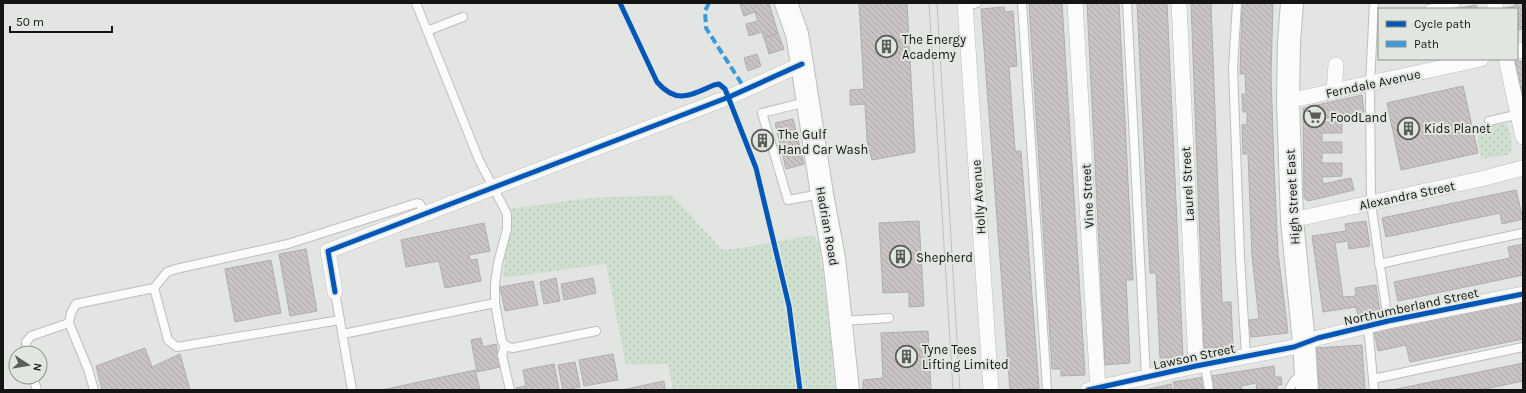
<svg xmlns="http://www.w3.org/2000/svg" width="1526" height="393" font-family="Karla,sans-serif">
	<defs>
		<pattern id="grass-dots" width="8" height="8" patternUnits="userSpaceOnUse"><rect width="8" height="8" fill="#d0e0d0"/><path d="M2 2h.1M6 6h.1" fill="none" stroke="#b2bfb2" stroke-width="1.8" stroke-linecap="round"/></pattern>
		<pattern id="building-back-hatch" width="6" height="6" patternUnits="userSpaceOnUse"><rect width="6" height="6" fill="#cac3c3"/><path d="M-1 5l2 2M0 0l6 6M5-1l2 2" fill="none" stroke="#ada7a7"/></pattern>
	</defs>
	<rect width="100%" height="100%" fill="#e2e5e2"/>
	<g fill="url(#grass-dots)">
		<path d="M1507 123C1509 133 1517 149 1507 155L1481 159 1476 129Z"/>
		<path d="M672 195 722 250 742 248 812 235 819 243 831 341 835 390H673L668 364 626 365 606 264 503 278 509 209 590 198Z"/>
	</g>
	<g fill="url(#building-back-hatch)" stroke="#aeafad" fill-rule="evenodd">
		<path d="M745 3H769L778 33 764 38 762 32 749 36 746 24 758 21 755 12 744 16 740 5Z"/>
		<path d="M859 3H907L915 152 872 160 867 140 865 104 850 105V90L864 89Z"/>
		<path d="M1029 3H1062L1085 375 1061 376V369H1052Z"/>
		<path d="M1087 3H1119L1133 280H1126L1130 363 1105 365Z"/>
		<path d="M1137 3H1167L1183 357 1160 358 1156 273H1150Z"/>
		<path d="M1191 3H1211L1222 302H1231L1233 347 1204 348Z"/>
		<path d="M1247 3H1273L1271 74 1274 167 1278 253 1288 333 1251 337 1249 320 1259 319 1252 256 1248 154H1243L1242 125 1247 124V112H1243L1242 94H1246L1245 74H1240L1242 5H1247Z"/>
		<path d="M1514 3H1523V29L1517 30V9H1506L1505 8 1515 6Z"/>
		<path d="M1476 5 1477 9H1455Z"/>
		<path d="M1004 7 1005 12 1013 11 1017 66 1009 67 1015 151H1021L1039 388 1016 390H1010L981 9Z"/>
		<path d="M778 33 784 49 769 54 764 38Z"/>
		<path d="M757 54 761 66 748 71 744 58Z"/>
		<path d="M1523 61V99L1515 62Z"/>
		<path d="M1463 86 1478 153 1401 170 1387 103ZM1442 121 1444 132 1426 136 1424 125Z"/>
		<path d="M1362 95 1364 112 1322 119V122H1342V133H1322V142H1342V153H1322V163H1342V176L1322 177 1323 184 1351 178 1354 190 1308 201 1304 198 1303 108Z"/>
		<path d="M793 119 804 164 786 169 775 123Z"/>
		<path d="M765 129 771 149 762 152 755 132Z"/>
		<path d="M1516 190 1523 219 1502 224 1500 213 1386 237 1382 218Z"/>
		<path d="M919 221 924 306 909 307V292L883 293 879 223Z"/>
		<path d="M1366 221 1370 246 1349 249 1348 241 1335 243 1343 297 1356 296 1355 288 1376 285 1380 312 1358 315 1356 307 1323 312 1312 236 1346 231 1345 224Z"/>
		<path d="M484 223 490 251 469 255 470 260 477 259 481 281 445 288 439 261 406 267 401 240Z"/>
		<path d="M1523 244V275L1398 301 1394 282 1510 258 1508 247Z"/>
		<path d="M306 249 317 311 290 316 279 254Z"/>
		<path d="M271 260 281 313 235 322 225 269Z"/>
		<path d="M556 278 560 301 544 304 540 282Z"/>
		<path d="M593 278 596 293 564 300 561 284Z"/>
		<path d="M533 281 538 305 505 311 500 287Z"/>
		<path d="M1523 300V339L1410 362 1406 345 1378 351 1374 330Z"/>
		<path d="M928 331 931 390H863V380L883 378 881 333Z"/>
		<path d="M481 338 483 347 496 344 500 367 477 372 471 340Z"/>
		<path d="M1362 345 1365 390H1319L1316 348Z"/>
		<path d="M145 348 152 367 180 354 190 390H102L96 366Z"/>
		<path d="M613 354 618 380 584 386 579 360Z"/>
		<path d="M575 362 580 387 563 390 558 365Z"/>
		<path d="M1523 363V381L1481 390H1392Z"/>
		<path d="M554 364 559 390H517L516 388 526 386 523 370Z"/>
		<path d="M1274 366 1275 377H1281L1282 385H1277V390H1257L1256 383 1241 386 1242 390H1214L1211 376Z"/>
		<path d="M475 370 480 390H382Z"/>
		<path d="M1205 377 1207 390H1175L1173 382Z"/>
		<path d="M664 381 665 390H622Z"/>
		<path d="M1171 384 1172 390H1145Z"/>
	</g>
	<g fill="none" stroke-linecap="round" stroke-linejoin="round">
		<defs>
			<g id="lane">
				<path d="M416 3 479 160 507 214V229L498 263 495 284V303L502 342 508 347 513 348 596 331"/>
				<path d="M1022 3 1047 390"/>
				<path d="M1127 3 1146 377"/>
				<path d="M1237 3 1233 68 1240 257 1246 356"/>
				<path d="M1374 3 1370 84 1371 203 1388 321"/>
				<path d="M965 7 977 3"/>
				<path d="M1429 9 1456 3"/>
				<path d="M427 31 463 17"/>
				<path d="M806 102 762 113 788 200 821 194"/>
				<path d="M1489 121 1520 114"/>
				<path d="M1379 264 1523 233"/>
				<path d="M335 292 352 390"/>
				<path d="M340 320 177 347 168 340 154 288 167 272 176 269 288 244 417 203 420 204 424 214"/>
				<path d="M842 321 889 318"/>
				<path d="M1368 326 1374 390"/>
				<path d="M343 334 495 303"/>
				<path d="M505 345 502 355 510 390"/>
				<path d="M26 353V342L31 336 69 323"/>
				<path d="M1205 365 1209 390"/>
				<path d="M33 377 37 390"/>
				<path d="M1373 379 1523 347"/>
				<path d="M94 390 88 369 69 323 71 313 76 304 154 288"/>
				<path d="M1289 390 1294 381 1302 373"/>
			</g>
			<g id="street">
				<path d="M965 3 991 390"/>
				<path d="M1075 3 1098 390"/>
				<path d="M1179 3 1196 366"/>
				<path d="M1494 3 1496 9"/>
				<path d="M1517 51 1523 50"/>
				<path d="M1506 59 1523 137"/>
				<path d="M1334 91 1336 65"/>
				<path d="M1288 101 1481 59"/>
				<path d="M1292 220 1481 179 1523 168"/>
				<path d="M335 292 328 251 729 97 802 64"/>
				<path d="M1088 390 1196 366 1294 347 1318 338 1388 321 1523 294"/>
			</g>
			<g id="primary">
				<path d="M786 3 797 34 802 64 822 194 834 258 848 390"/>
				<path d="M1292 3 1289 42 1288 101 1292 220 1304 343 1307 390"/>
			</g>
		</defs>
		<use href="#lane" stroke="#bcbebc" stroke-width="10"/>
		<use href="#street" stroke="#bcbebc" stroke-width="16"/>
		<use href="#primary" stroke="#bcbebc" stroke-width="24"/>
		<use href="#lane" stroke="#fbfbfb" stroke-width="8"/>
		<use href="#street" stroke="#fbfbfb" stroke-width="15"/>
		<use href="#primary" stroke="#fbfbfb" stroke-width="22"/>
		<g stroke="#bfc0bf" stroke-width="1">
			<path d="M929 3 953 390"/>
			<path d="M937 3 960 390"/>
		</g>
		<path stroke="#3b9ade" stroke-width="4" stroke-dasharray="8 4" stroke-linecap="butt" d="M709 3 705 11 706 28 745 89"/>
		<defs>
			<g id="cycleway">
				<path d="M620 3 657 82C677 105 691 95 714 85L719 84 725 89 756 168 789 306 800 390"/>
				<path d="M335 292 328 251 729 97 802 64"/>
				<path d="M1088 390 1196 366 1294 347 1318 338 1388 321 1523 294"/>
			</g>
		</defs>
		<use href="#cycleway" stroke="#e1e6e1" stroke-width="8"/>
		<use href="#cycleway" stroke="#0057b8" stroke-width="5"/>
	</g>
	<defs>
		<symbol id="building-ring" viewBox="-11 -11 22 22"><circle r="9.5" fill="#e1e6e1" stroke="#5b5d5b" stroke-width="1.5"/><path d="M-4-6H4V6H1V3H-1V6H-4ZM-2.5-4.3h1.7v1.8h-1.7ZM.8-4.3h1.7v1.8H.8ZM-2.5-1h1.7V.8h-1.7ZM.8-1h1.7V.8H.8Z" fill="#5b5d5b"/></symbol>
		<symbol id="supermarket-ring" viewBox="-11 -11 22 22"><circle r="9.5" fill="#e1e6e1" stroke="#5b5d5b" stroke-width="1.5"/><path d="M-6-5.5h2.5l.6 2H6L4.5 2H-2.5L-4.4-4H-6ZM-1.5 3.2a1.3 1.3 0 1 0 .1 0ZM3 3.2a1.3 1.3 0 1 0 .1 0Z" fill="#5b5d5b"/></symbol>
	</defs>
	<g fill-rule="evenodd">
		<use href="#building-ring" x="874" y="34" width="25" height="25"/>
		<use href="#supermarket-ring" x="1302" y="104" width="25" height="25"/>
		<use href="#building-ring" x="1396" y="116" width="25" height="25"/>
		<use href="#building-ring" x="750" y="128" width="25" height="25"/>
		<use href="#building-ring" x="888" y="244" width="25" height="25"/>
		<use href="#building-ring" x="894" y="344" width="25" height="25"/>
	</g>
	<g text-anchor="middle" stroke-width="4" stroke-linejoin="round" paint-order="stroke">
		<g font-size="13" fill="#131413" stroke="#e1e6e1" text-anchor="start">
			<text x="902" y="44">The Energy<tspan x="902" dy="15">Academy</tspan></text>
			<text x="1330" y="122">FoodLand</text>
			<text x="1424" y="133">Kids Planet</text>
			<text x="778" y="139">The Gulf<tspan x="778" dy="15">Hand Car Wash</tspan></text>
			<text x="916" y="262">Shepherd</text>
			<text x="922" y="354">Tyne Tees<tspan x="922" dy="15">Lifting Limited</tspan></text>
		</g>
		<g font-size="13" fill="#131413" stroke="#e1e6e1">
			<text transform="translate(1373 83) rotate(-12)" y="5">Ferndale Avenue</text>
			<text transform="translate(1187 184) rotate(-93)" y="5">Laurel Street</text>
			<text transform="translate(1407 195) rotate(-12)" y="5">Alexandra Street</text>
			<text transform="translate(1087 196) rotate(-93)" y="5">Vine Street</text>
			<text transform="translate(978 197) rotate(-94)" y="5">Holly Avenue</text>
			<text transform="translate(1292 197) rotate(-93)" y="5">High Street East</text>
			<text transform="translate(828 226) rotate(80)" y="5">Hadrian Road</text>
			<text transform="translate(1411 306) rotate(-12)" y="5">Northumberland Street</text>
			<text transform="translate(1194 356) rotate(-12)" y="5">Lawson Street</text>
		</g>
	</g>
	<rect width="1526" height="393" fill="none" stroke="#131413" stroke-width="8"/>
	<rect x="1378" y="8" width="140" height="52" fill="#e1e6e1" stroke="#8f928f"/>
	<rect x="1386" y="21" width="20" height="6" fill="#0057b8" stroke="#8f928f"/>
	<text x="1414" y="28" font-size="12" fill="#131413">Cycle path</text>
	<rect x="1386" y="41" width="20" height="6" fill="#3b9ade" stroke="#8f928f"/>
	<text x="1414" y="48" font-size="12" fill="#131413">Path</text>
	<g transform="translate(28 365) rotate(102)"><circle r="19" fill="#e1e6e1" stroke="#8f928f"/>
	<path d="M0-3L7 15L0 10L-7 15Z" fill="#5b5d5b"/>
	<text y="-6" font-size="11" font-weight="bold" text-anchor="middle" fill="#131413">N</text>
	</g>
	<path d="M10 26v6h102v-6" fill="none" stroke="#131413" stroke-width="2"/>
	<text x="16" y="26" font-size="12" fill="#131413" stroke="#e1e6e1" stroke-width="3" paint-order="stroke">50 m</text>
</svg>
